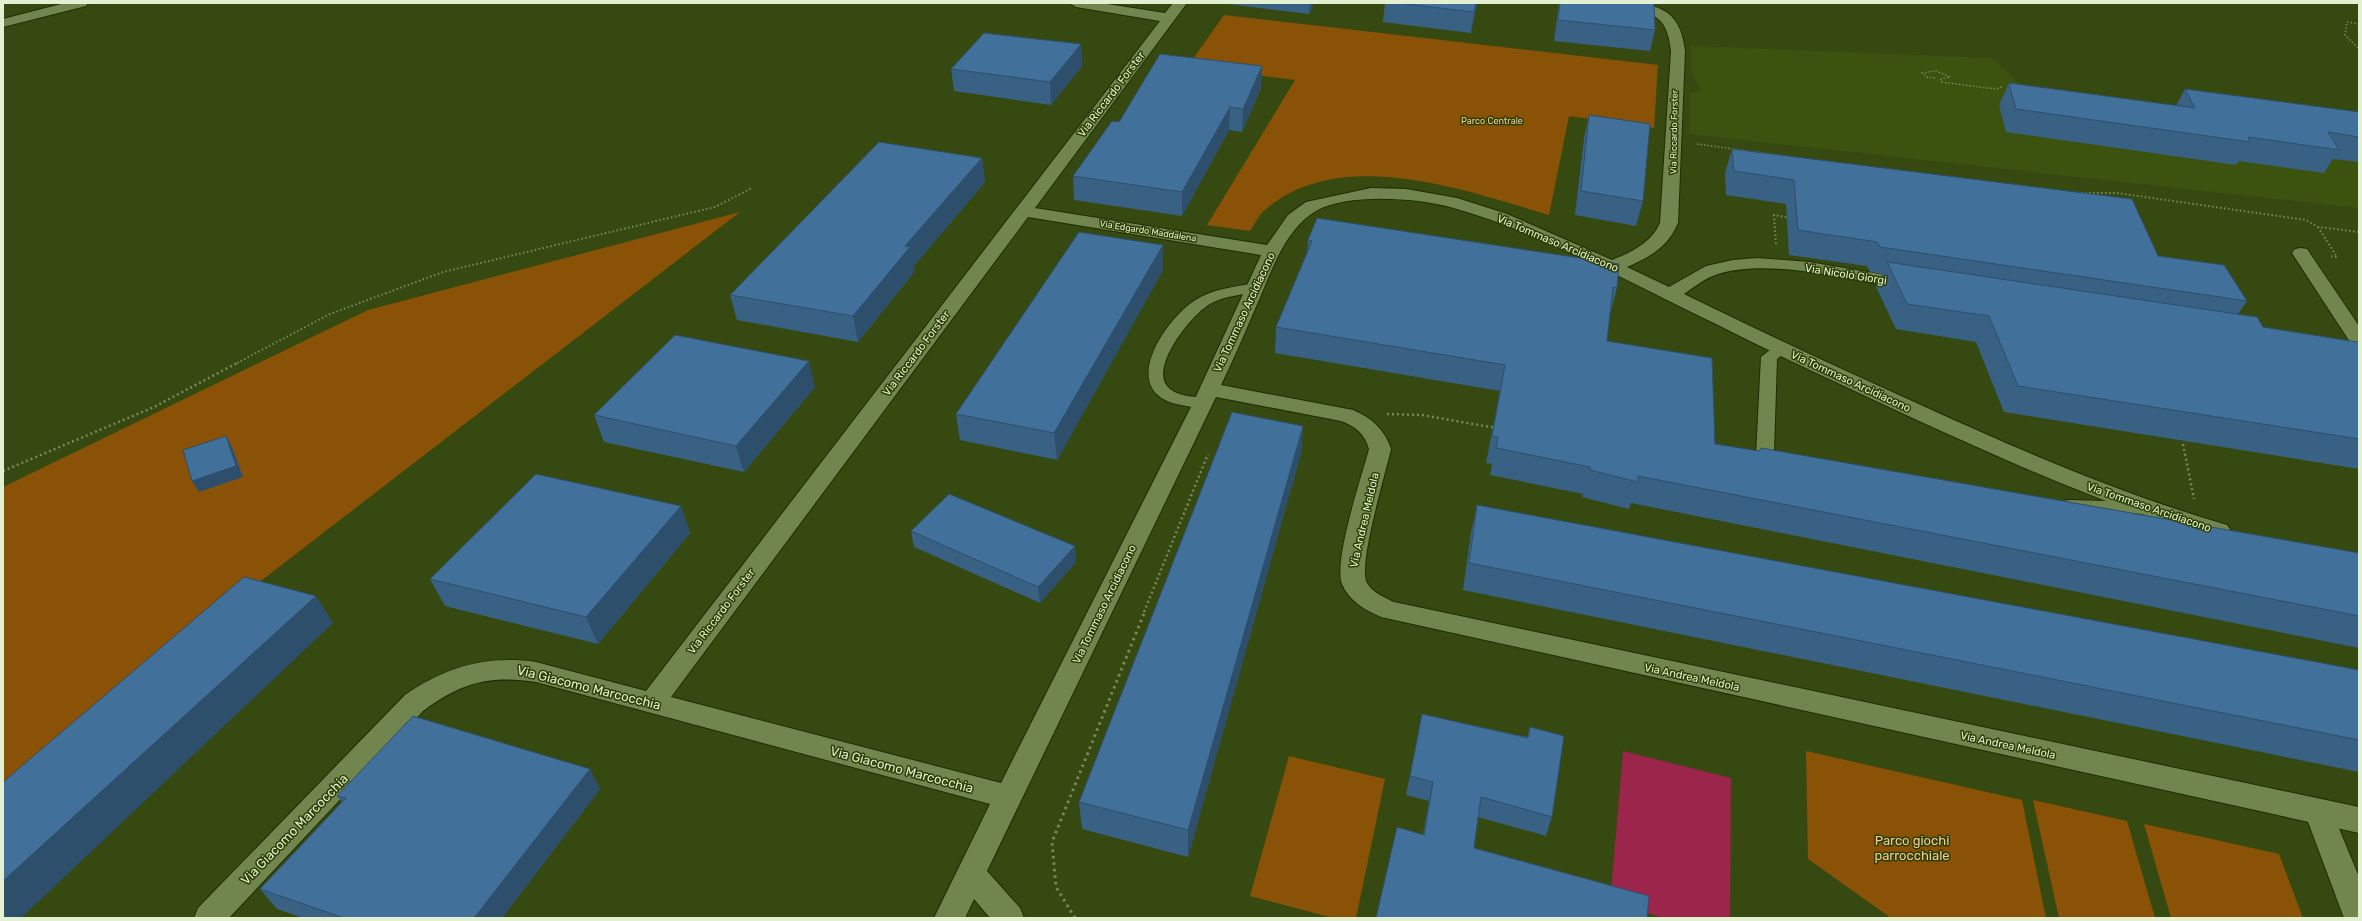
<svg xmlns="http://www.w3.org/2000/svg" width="2362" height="921" font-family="Rubik,sans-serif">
	<rect width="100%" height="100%" fill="#364910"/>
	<path fill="#3c520f" d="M1691 46 1992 58 2021 85 2359 131V208L1689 134 1690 93 1701 91 1691 71Z"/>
	<g fill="#895206">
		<path d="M1224 15 1658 65 1654 128 1569 116 1549 215C1465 190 1341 145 1266 209 1259 214 1255 224 1250 231L1207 225 1295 80 1188 66Z"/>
		<path d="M740 212 127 684 3 785V487L368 310Z"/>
		<path d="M1806 751 2022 800 2046 918H1891L1808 859Z"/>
		<path d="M1289 756 1385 779 1356 918H1333L1250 896Z"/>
		<path d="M2033 800 2127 821 2155 918H2059Z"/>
		<path d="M2144 824 2279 854 2303 918H2171Z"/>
	</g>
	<path fill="#9b254b" d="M1623 751 1731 778 1730 918H1665L1610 903Z"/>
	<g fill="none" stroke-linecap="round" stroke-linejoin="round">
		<defs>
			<g id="service">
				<path d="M1255 283 1263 288 1260 291C1243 295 1226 295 1210 304 1192 314 1149 367 1168 387 1178 398 1197 396 1209 399L1212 403 1209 407C1199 409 1187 406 1176 404 1119 389 1164 321 1194 301 1211 289 1235 287 1255 283Z"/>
				<path d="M1781 344 1787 346 1789 349 1777 359 1774 451 1789 455 1792 459 1789 463 1783 465 1759 459 1756 455 1761 357 1775 346Z"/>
				<path d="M2069 500 2143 502 2150 503 2152 508 2150 513 2143 514 2062 511 2060 506 2062 501Z"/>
			</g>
			<path id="pedestrian" d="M2318 799 2328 802 2359 877V918H2344L2304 811 2308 802Z"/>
			<g id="minor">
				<path d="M1069 3H1101L1165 13 1173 3H1187L1035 208 1267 245 1288 215 1306 202 1371 188 1406 189 1457 198 1507 214 1612 260C1632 252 1651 243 1660 223L1671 51C1667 11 1650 14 1617 6L1615 3C1655 3 1680 6 1685 51L1678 223C1668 247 1650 257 1627 267L1669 287 1706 266 1733 260 1757 258 1809 262 1915 280 1917 284 1915 288 1908 290C1853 280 1772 258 1718 274 1705 278 1694 287 1684 294 1763 333 1843 370 1923 406 2024 452 2121 494 2227 525L2231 531 2227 537 2219 539C2114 509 2016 465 1917 420 1851 389 1785 359 1720 326 1632 284 1544 233 1450 207 1415 198 1348 193 1316 211 1283 230 1270 276 1255 309 1244 335 1233 360 1221 385L1353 410C1372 418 1385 430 1391 449 1386 472 1357 567 1367 583 1372 592 1385 598 1394 602L2359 807V833L1381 617C1365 610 1349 601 1342 584 1333 561 1362 476 1369 449 1365 434 1355 426 1341 421L1216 397 987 871 1020 908 1024 918H990L974 899 965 918H934L990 804 536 682C489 675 461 683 423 711L229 918H194L198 908 405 695C445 667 487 655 536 662L646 691 1160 21 1076 7ZM1028 217 1261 255 1193 403 1001 783 671 697Z"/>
				<path d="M2301 248 2307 249 2359 326V347L2352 345 2292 253 2295 249Z"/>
			</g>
			<path id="tertiary" d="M65 3H88L86 6 3 27V19Z"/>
		</defs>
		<use href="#service" stroke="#1f2d03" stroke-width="2"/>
		<use href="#pedestrian" stroke="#1f2d03" stroke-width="2"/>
		<use href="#minor" stroke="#1f2d03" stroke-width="2"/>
		<use href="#tertiary" stroke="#1f2d03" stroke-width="2"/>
		<g stroke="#78895b" stroke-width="1.5" stroke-dasharray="1.5 2" stroke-linecap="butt">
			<path d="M2359 24 2347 22 2345 35 2359 49"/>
			<path d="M1935 78 1927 77 1922 73 1936 71 1950 77 1941 79"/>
			<path d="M1941 79V82L1995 89 2002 87"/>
			<path d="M1697 144 1785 156"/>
		</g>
		<g stroke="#78895b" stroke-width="2" stroke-dasharray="1.5 2.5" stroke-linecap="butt">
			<path d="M2077 193H2117L2306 220 2318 227 2359 232"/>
			<path d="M2318 227 2337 257 2330 256"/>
			<path d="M1776 244 1774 215 1790 218"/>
			<path d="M237 363 330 314 443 272 715 207 752 188"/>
		</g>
		<g stroke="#78895b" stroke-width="2.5" stroke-dasharray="2 3" stroke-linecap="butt">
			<path d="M1387 414 1422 415 1496 428"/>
			<path d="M2183 444 2194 499"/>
			<path d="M3 471 154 407 239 362"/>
			<path d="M1144 612 1208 454"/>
		</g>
		<path stroke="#78895b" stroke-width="3" stroke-dasharray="2.5 4" stroke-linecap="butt" d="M1075 918 1056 887 1052 842 1145 611"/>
		<use href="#service" fill="#70864e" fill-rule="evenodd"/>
		<use href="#pedestrian" fill="#70864e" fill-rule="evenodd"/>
		<use href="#minor" fill="#70864e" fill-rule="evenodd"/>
		<use href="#tertiary" fill="#70864e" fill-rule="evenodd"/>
	</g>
	<g fill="#386184">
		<path d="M1221 3H1314L1309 14Z"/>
		<path d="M1385 3H1477L1471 33 1383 22Z"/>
		<path d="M1559 3H1654L1655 30 1650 51 1554 41Z"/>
		<path d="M1081 44 1082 66 1051 105 954 91 951 69Z"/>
		<path d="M2009 83 2176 106 2185 89 2359 112V162L2333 159 2324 173 2239 161 2236 165 2006 132 1999 105Z"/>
		<path d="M1261 88 1242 132 1229 130 1182 216 1074 200 1073 176 1119 122Z"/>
		<path d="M1589 115 1643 201 1636 226 1575 215 1584 138Z"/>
		<path d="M1732 149 2158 256 2247 301 2238 314 2263 327 2359 345V469L2004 412 1976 342 1896 329 1876 287 1882 274 1870 272 1867 266 1789 255 1786 204 1726 195 1725 173Z"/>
		<path d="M982 158 985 182 913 267 914 272 858 342 737 320 730 295Z"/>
		<path d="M1308 240 1617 288 1610 314V313L1607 341 1715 444 2359 553V648L1631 503 1629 509 1582 497 1583 494 1490 475 1492 464 1486 463 1500 391 1275 353 1276 327 1307 253Z"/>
		<path d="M1163 270 1057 460 960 440 956 414Z"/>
		<path d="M815 387 744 472 604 442 594 415Z"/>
		<path d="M1303 426 1301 453 1188 857 1082 829 1079 802Z"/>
		<path d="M1477 505 2359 670V772L1463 590 1471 533Z"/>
		<path d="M681 506 690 533 598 644 445 606 430 579Z"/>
		<path d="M911 531 1076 562 1040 603 914 547Z"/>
		<path d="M1422 714 1527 737 1530 727 1552 817 1546 836 1478 817 1423 835 1429 801 1406 795Z"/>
		<path d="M600 789 502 918H303L277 909 260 889 342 802 337 796Z"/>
	</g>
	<g fill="#2e4f6c">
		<path d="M1310 3H1314L1309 14Z"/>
		<path d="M1476 3H1477L1471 33 1474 12Z"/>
		<path d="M1081 44 1082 66 1051 105 1050 82Z"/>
		<path d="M1262 66 1261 88 1242 132 1243 109Z"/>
		<path d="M1230 107 1229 130 1182 216V192Z"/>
		<path d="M982 158 985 182 913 267 914 272 858 342 853 316 905 246Z"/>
		<path d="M1163 245V270L1057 460 1054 433Z"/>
		<path d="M809 361 815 387 744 472 736 446Z"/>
		<path d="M1303 426 1301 453 1188 857V830Z"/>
		<path d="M226 436 232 447 243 477 199 492 192 481Z"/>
		<path d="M681 506 690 533 598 644 586 617Z"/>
		<path d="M1075 546 1076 562 1040 603 1038 587Z"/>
		<path d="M316 596 333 623 21 918H3V881Z"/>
		<path d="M590 769 600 789 502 918H474Z"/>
	</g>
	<g fill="#41719a" stroke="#2e4f6c">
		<path d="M1398 3H1476L1474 12Z"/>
		<path d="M1560 3H1654L1655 30 1558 20Z"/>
		<path d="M984 33 1081 44 1050 82 951 69Z"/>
		<path d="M1160 54 1262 66 1243 109 1230 107 1182 192 1073 176 1112 121 1119 122Z"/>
		<path d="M2009 83 2195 108 2185 89 2359 112V137L2328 132 2339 150 2248 137 2250 142 2016 109Z"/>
		<path d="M1589 115 1650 124 1643 201 1581 191Z"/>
		<path d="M879 142 982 158 905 246 910 247 853 316 730 295Z"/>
		<path d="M1732 149 2132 199 2158 256 2224 265 2247 301 1880 247 1877 242 1798 230 1794 180 1734 171Z"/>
		<path d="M1317 218 1619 264 1617 288 1613 287 1607 341 1712 358 1715 444 1759 451 1761 448 2359 553V616L1638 476V482L1590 470V467L1496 448 1498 437 1492 436 1505 365 1276 327 1312 241 1308 240Z"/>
		<path d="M1079 232 1163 245 1054 433 956 414Z"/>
		<path d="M1887 262 2257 317 2263 327 2357 342 2359 345V439L2018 386 1989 316 1907 304Z"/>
		<path d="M675 335 809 361 736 446 594 415Z"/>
		<path d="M1232 412 1303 426 1188 830 1079 802Z"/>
		<path d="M226 436 236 466 192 481 183 450Z"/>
		<path d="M536 474 681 506 586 617 430 579Z"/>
		<path d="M949 494 1075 546 1038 587 911 531Z"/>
		<path d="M1477 505 2359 670V740L1469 563Z"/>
		<path d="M244 577 316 596 3 881V782Z"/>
		<path d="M1422 714 1528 738 1530 727 1564 736 1552 817 1481 797 1474 848 1649 896 1647 918H1376L1397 827 1424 835 1433 782 1410 776Z"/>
		<path d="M413 716 590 769 474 918H344L260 889 346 798 337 796Z"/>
	</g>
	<g text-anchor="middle" stroke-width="3" stroke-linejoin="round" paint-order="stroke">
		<g font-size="9" fill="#f6cba1" stroke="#2c3e02">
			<text x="1492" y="124">Parco Centrale</text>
		</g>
		<g font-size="9" fill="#e3f0d2" stroke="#2c3e02">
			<text transform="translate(1674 132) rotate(-89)" y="3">Via Riccardo Forster</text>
			<text transform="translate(1148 231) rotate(9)" y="3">Via Edgardo Maddalena</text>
		</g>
		<g font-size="11" fill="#e3f0d2" stroke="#2c3e02">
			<text transform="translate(1111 94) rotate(-53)" y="4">Via Riccardo Forster</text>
			<text transform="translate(1558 243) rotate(23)" y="4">Via Tommaso Arcidiacono</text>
			<text transform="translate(1846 274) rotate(9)" y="4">Via Nicolò Giorgi</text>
			<text transform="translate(1244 312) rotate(-65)" y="4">Via Tommaso Arcidiacono</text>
			<text transform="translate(916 353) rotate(-53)" y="4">Via Riccardo Forster</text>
			<text transform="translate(1851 381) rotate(25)" y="4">Via Tommaso Arcidiacono</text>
			<text transform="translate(2149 507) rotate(19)" y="4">Via Tommaso Arcidiacono</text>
			<text transform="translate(1364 520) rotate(-77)" y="4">Via Andrea Meldola</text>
			<text transform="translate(1104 604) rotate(-64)" y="4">Via Tommaso Arcidiacono</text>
			<text transform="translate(721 611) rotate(-53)" y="4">Via Riccardo Forster</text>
			<text transform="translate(1692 677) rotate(12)" y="4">Via Andrea Meldola</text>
			<text transform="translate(2008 745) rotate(12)" y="4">Via Andrea Meldola</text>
		</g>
		<g font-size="13" fill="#e3f0d2" stroke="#2c3e02">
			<text transform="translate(589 687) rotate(14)" y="5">Via Giacomo Marcocchia</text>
			<text transform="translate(902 769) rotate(15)" y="5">Via Giacomo Marcocchia</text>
			<text transform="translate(294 829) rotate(-46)" y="5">Via Giacomo Marcocchia</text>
		</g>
		<g font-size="13" fill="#f6cba1" stroke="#2c3e02">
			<text x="1912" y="845">Parco giochi<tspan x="1912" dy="15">parrocchiale</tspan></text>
		</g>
	</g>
	<rect width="2362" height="921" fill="none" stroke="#e3f0d2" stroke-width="8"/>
</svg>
